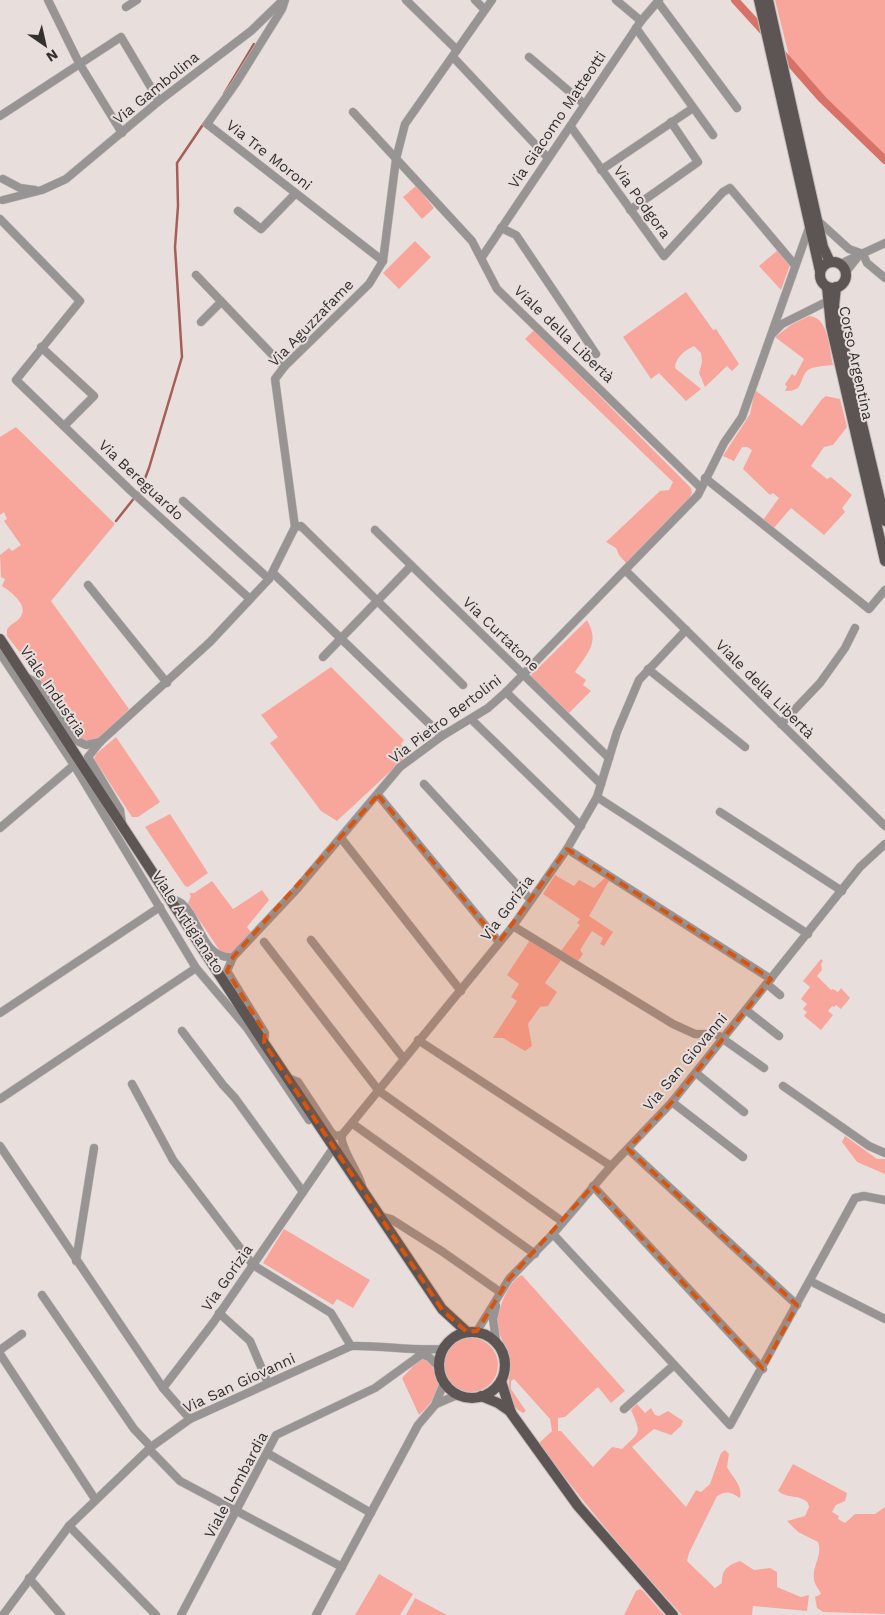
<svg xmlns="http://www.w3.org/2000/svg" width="885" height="1615" font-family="'Work Sans',sans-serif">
	<rect width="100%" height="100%" fill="#e8dfdd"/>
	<g fill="#f8a69c">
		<path d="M775 0H885V157L824 97 789 56Z"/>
		<path d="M416 186 434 208 422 219 403 197Z"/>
		<path d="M415 241 431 257 399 289 383 273Z"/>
		<path d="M778 250 790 265 781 290 759 266Z"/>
		<path d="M686 292 713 330 716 329 739 364 732 371 727 366 705 387 699 373 702 362 701 353 694 346C685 350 675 358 675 368L701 389 686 401 659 373 651 379 623 337Z"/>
		<path d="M809 316C829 317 829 349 833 365 826 366 810 366 806 372 798 383 804 391 785 391L787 387 785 384 792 374 795 376 804 359 775 337 791 325Z"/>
		<path d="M534 330 691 488 692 493 688 500 626 563 619 555 616 548 606 542 660 491 669 490 673 482 525 339Z"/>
		<path d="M755 390 802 426 822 399 826 396 840 399 847 427 833 445 824 447 811 466 827 479 831 477 852 495 842 508 845 512 824 535 791 508 773 529 763 520 779 498 773 493 770 495 743 469 752 450 747 447H742L734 461 723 456 750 414Z"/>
		<path d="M16 427 115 524 51 601 129 709C117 721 97 750 79 737L29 664 7 636V630C10 624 15 623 19 619 31 606 11 592 2 586L5 579 1 577 0 555 9 548 12 551 21 545 4 521 7 519 4 512 0 515V437Z"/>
		<path d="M587 620C600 643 588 652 575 672L586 680 583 685 591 691 569 713 530 676Z"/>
		<path d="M331 667 404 740 401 744 410 753 337 821 321 811 270 743 278 737 261 715Z"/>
		<path d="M116 737 160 802 138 817H132L94 759 96 754Z"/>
		<path d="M170 814 208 873 188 887 185 886 145 827Z"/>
		<path d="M555 875 574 886 579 880 594 888 605 878 609 881 589 916 613 932 604 946 600 944 603 938 592 931 580 950 583 954 578 961 561 951 580 925 577 923 580 919 543 894Z"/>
		<path d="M212 881 233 909 262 890 269 900 247 927 253 934 231 954H222L188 903 191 896 189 893H194Z"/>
		<path d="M530 940 561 960 545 983 557 992 548 1006 540 1007 528 1024 532 1046 525 1051 503 1038H493L517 1001 511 997 519 984 507 975Z"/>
		<path d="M821 959 823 961 821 964 822 970 817 976 831 990 833 989 838 992 841 988 850 998 841 1009 836 1005 834 1007 832 1006 828 1011 833 1015 821 1030 804 1016 807 1012 803 1009 807 1004 801 999 810 987 803 981Z"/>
		<path d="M845 1136 877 1159H885V1174L857 1162 842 1142Z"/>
		<path d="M284 1229 370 1280 353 1308 337 1299 333 1305 263 1263Z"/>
		<path d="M522 1275 625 1391 611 1403 598 1387 565 1417 558 1418V1431H561L593 1467 612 1447 622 1449C640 1431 642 1435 631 1410L637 1404 645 1413 651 1408 655 1415 659 1416 668 1411 683 1421 681 1426 671 1435 654 1429 632 1447 686 1507 696 1490 701 1492 710 1484 721 1453 725 1450 729 1454 727 1467C732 1477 743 1485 740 1498 731 1492 727 1490 717 1496L689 1553 687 1561 715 1588 722 1583C721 1570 728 1565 740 1561L754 1570 770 1568 777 1572V1587L801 1597 809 1595 807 1611 753 1606 752 1615H682C631 1560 583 1503 539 1443L552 1431 550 1419 514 1379 511 1381V1389L526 1411 523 1413C501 1402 512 1376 509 1357 507 1346 498 1336 497 1325 496 1312 510 1278 522 1275Z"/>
		<circle cx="471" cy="1365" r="27"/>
		<path d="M421 1358 429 1361C446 1387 439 1395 419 1415L402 1378Z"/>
		<path d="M793 1464 847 1493 845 1501 836 1505 832 1512 839 1516 838 1519 845 1523 855 1514H875L885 1507V1614L823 1612 817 1608 815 1597 821 1594C819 1589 814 1584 814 1579 812 1565 823 1556 818 1542L798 1532 787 1521 805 1516 809 1507 808 1503C800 1494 787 1499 778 1491Z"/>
		<path d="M379 1574 413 1594 400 1615H355Z"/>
		<path d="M640 1589 643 1591 664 1615H624L636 1591Z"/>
		<path d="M415 1598 447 1615H406Z"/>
	</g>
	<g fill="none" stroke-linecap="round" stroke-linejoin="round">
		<g stroke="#a65e58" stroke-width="2.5">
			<path d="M224 94 254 44"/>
			<path d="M139 494 149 468 182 357 175 247 178 206 177 163 204 123"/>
			<path d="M116 521 135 497"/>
		</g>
		<g stroke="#d77269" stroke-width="8">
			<path d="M735 0 767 35"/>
			<path d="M779 50 822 99 885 160"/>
		</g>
		<defs>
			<g id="minor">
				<path d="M48 0 79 63 122 133"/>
				<path d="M285 0 282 9 236 83 207 124 383 261"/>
				<path d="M406 0 457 50"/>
				<path d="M475 0 484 9"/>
				<path d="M616 0 641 21"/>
				<path d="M658 2 737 108"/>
				<path d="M126 7 137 0"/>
				<path d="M636 28 713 135"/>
				<path d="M453 57 548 158"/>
				<path d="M529 57 584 104"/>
				<path d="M353 112 472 241 497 289 701 488"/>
				<path d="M0 116 121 37 159 101"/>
				<path d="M571 127 664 256 723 192 730 188 794 264"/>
				<path d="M601 170 693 108"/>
				<path d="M3 179 20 188 35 190"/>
				<path d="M3 200 42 190 66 179 159 101 251 31 283 0"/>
				<path d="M630 210 698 162 671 122"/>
				<path d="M238 211 261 229 295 194"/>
				<path d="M0 219 80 301 16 380 131 491 250 599"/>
				<path d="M816 219 849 249 863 254 867 263 885 278"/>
				<path d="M501 228 516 235 596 354"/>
				<path d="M482 257 641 21 659 0"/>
				<path d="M840 264 885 243"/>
				<path d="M845 273 857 258"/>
				<path d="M196 275 284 367"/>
				<path d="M201 322 221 302"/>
				<path d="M772 334 782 324 828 301"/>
				<path d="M41 347 94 396 64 426"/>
				<path d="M705 478 869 609 885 590"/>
				<path d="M183 501 269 579"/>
				<path d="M295 527 301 526 463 685"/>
				<path d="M375 530 609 758"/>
				<path d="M626 571 885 826"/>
				<path d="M273 573 442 736"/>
				<path d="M88 585 167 683"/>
				<path d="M0 653 74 765 196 968 247 1028 309 1120"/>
				<path d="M323 657 411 566"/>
				<path d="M648 669 745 747"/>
				<path d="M26 677 37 683 75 740 86 745 100 742"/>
				<path d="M506 692 601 784"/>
				<path d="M471 719 581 826"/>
				<path d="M781 724 820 683 845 648 855 628"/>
				<path d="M424 784 531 900"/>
				<path d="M378 795 499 942"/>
				<path d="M597 797 808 934"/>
				<path d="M720 812 842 891"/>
				<path d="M122 823 120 810 88 757 100 742 210 642 269 579 295 527 275 379 284 367 369 284 383 261 396 159 405 124 492 0"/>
				<path d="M0 828 74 765"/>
				<path d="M341 838 461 991"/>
				<path d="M567 849 771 979"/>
				<path d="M170 898C173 899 178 901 181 903 200 918 202 960 233 957"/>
				<path d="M513 926 673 1024 695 1034H716L764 1068"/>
				<path d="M311 940 404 1059"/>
				<path d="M264 942 379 1091 563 1222"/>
				<path d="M767 984 780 995"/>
				<path d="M746 1010 779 1036"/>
				<path d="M0 1013 160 907"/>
				<path d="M182 1031 223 1085 235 1098 303 1192"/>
				<path d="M418 1040 611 1166"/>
				<path d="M264 1043 265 1033 227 971 233 957 296 890 400 767 442 736 488 708 506 692 698 495 724 443 742 417 810 225"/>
				<path d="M696 1073 744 1112"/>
				<path d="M288 1078 298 1082 331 1132 335 1136 342 1135"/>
				<path d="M132 1084 173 1160 253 1265 331 1313 351 1346"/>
				<path d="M783 1086 869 1146 885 1153"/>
				<path d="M0 1099 196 968"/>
				<path d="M672 1102 743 1157"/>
				<path d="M353 1124 535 1254"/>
				<path d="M342 1135 513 926 567 849 597 797 617 732 639 680 686 630"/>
				<path d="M342 1135C339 1147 358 1170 362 1186"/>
				<path d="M0 1146 163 1388"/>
				<path d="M628 1149 797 1305"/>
				<path d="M593 1186 763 1369"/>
				<path d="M380 1216 391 1219 443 1252 500 1292"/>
				<path d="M553 1234 730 1425 855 1198 864 1196 885 1200"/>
				<path d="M76 1261 94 1148"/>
				<path d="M814 1283 885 1319"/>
				<path d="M42 1295 134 1429 151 1447"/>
				<path d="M219 1313 250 1341 268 1383"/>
				<path d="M477 1331 509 1279 553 1234 611 1166 672 1102 860 867 885 844"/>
				<path d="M496 1341 493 1319 496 1306"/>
				<path d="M0 1350 22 1334"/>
				<path d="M419 1353 429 1357 438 1366"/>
				<path d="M0 1354 95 1499"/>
				<path d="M436 1404 457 1395"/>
				<path d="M624 1409 674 1365"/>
				<path d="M190 1419 163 1388 213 1323 334 1147"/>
				<path d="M149 1449 180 1481 342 1567"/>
				<path d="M267 1453 371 1513"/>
				<path d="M69 1526 156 1615"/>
				<path d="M29 1578 61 1615"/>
				<path d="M3 1615 69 1526 151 1447 190 1419 351 1346C382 1345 411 1351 442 1349"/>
				<path d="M181 1615 276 1435 375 1388 422 1354"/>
				<path d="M316 1615 418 1425 435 1405 444 1383"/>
			</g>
			<g id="major">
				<path d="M759 0 820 271"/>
				<path d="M768 0 823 247 830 262"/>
				<circle cx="833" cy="275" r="13"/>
				<path d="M827 287 831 326 885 561"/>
				<path d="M836 287 834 306 885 521"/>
				<path d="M0 639 264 1043 442 1309 467 1332"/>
				<circle cx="472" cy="1365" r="33"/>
				<path d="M501 1381 511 1413 578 1506 673 1615"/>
				<path d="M481 1396 498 1403 511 1412"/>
			</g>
		</defs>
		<use href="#minor" stroke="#c4bcba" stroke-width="9"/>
		<use href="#major" stroke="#c4bcba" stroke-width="12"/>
		<use href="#minor" stroke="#989494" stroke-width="8"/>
		<use href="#major" stroke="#5c5554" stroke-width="10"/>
	</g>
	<path fill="#d65510" fill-opacity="0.2" stroke="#d65510" stroke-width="4" stroke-dasharray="10 6" stroke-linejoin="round" d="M378 795 499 942 567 849 771 979 672 1102 628 1149 797 1305 763 1369 593 1186 509 1279 477 1331 467 1332 443 1311 264 1043 265 1033 227 971 233 957Z"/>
	<g text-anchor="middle" stroke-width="4" stroke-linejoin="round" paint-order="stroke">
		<g font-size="15" fill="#343030" stroke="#e8dfdd">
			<text transform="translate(156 88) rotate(-39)" y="5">Via Gambolina</text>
			<text transform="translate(557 120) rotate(-56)" y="5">Via Giacomo Matteotti</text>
			<text transform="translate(269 155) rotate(38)" y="5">Via Tre Moroni</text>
			<text transform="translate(642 202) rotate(54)" y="5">Via Podgora</text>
			<text transform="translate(311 323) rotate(-46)" y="5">Via Aguzzafame</text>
			<text transform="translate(564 334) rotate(44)" y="5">Viale della Libertà</text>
			<text transform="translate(856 363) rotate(78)" y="5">Corso Argentina</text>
			<text transform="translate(141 480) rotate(43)" y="5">Via Bereguardo</text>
			<text transform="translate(501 634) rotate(44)" y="5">Via Curtatone</text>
			<text transform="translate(765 689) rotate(45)" y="5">Viale della Libertà</text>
			<text transform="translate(53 691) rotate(56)" y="5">Viale Industria</text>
			<text transform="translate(445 719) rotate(-37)" y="5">Via Pietro Bertolini</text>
			<text transform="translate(507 908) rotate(-53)" y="5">Via Gorizia</text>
			<text transform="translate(188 922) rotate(57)" y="5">Viale Artigianato</text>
			<text transform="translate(685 1062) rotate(-50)" y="5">Via San Giovanni</text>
			<text transform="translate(227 1278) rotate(-55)" y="5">Via Gorizia</text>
			<text transform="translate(239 1383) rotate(-25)" y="5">Via San Giovanni</text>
			<text transform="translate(236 1485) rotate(-62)" y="5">Viale Lombardia</text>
		</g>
	</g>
	<g transform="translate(45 45) rotate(146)" stroke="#e8dfdd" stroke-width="4" paint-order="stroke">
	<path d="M0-4L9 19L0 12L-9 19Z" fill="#343030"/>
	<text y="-8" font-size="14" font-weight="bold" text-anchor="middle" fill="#343030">N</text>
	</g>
</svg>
